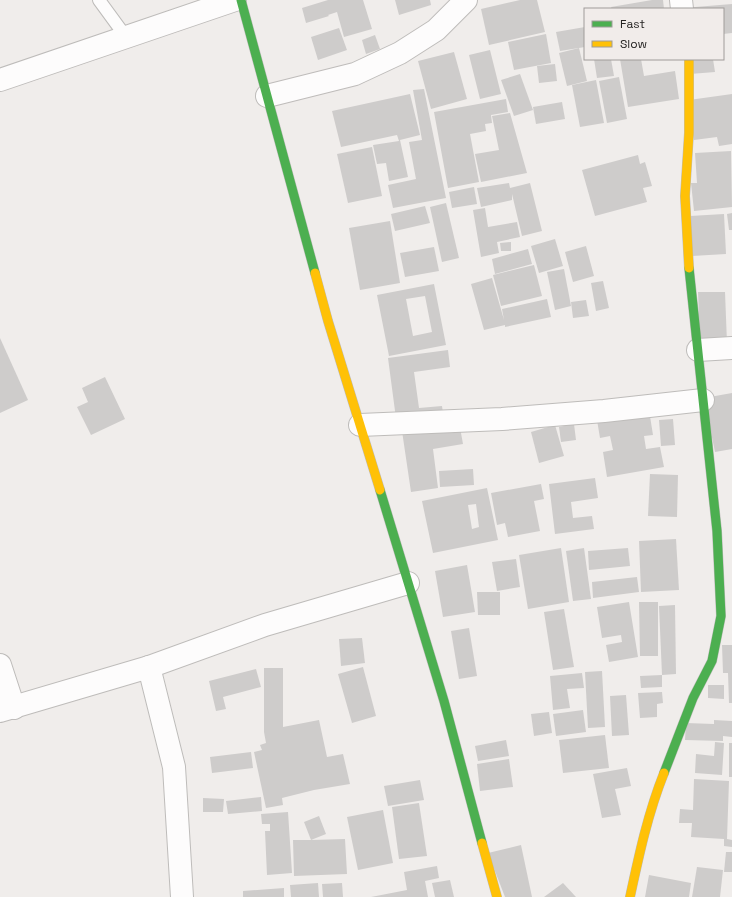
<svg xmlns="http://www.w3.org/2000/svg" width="732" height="897" font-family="'Space Grotesk',sans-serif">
	<rect width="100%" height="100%" fill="#f0edeb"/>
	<g fill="#cecccb" fill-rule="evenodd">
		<path d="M328 0H363L372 29 344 37 337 12 328 15 329 16 306 23 302 8Z"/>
		<path d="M395 0H430L431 5 399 15Z"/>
		<path d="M520 0H537L545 32 489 45 481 9Z"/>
		<path d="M652 0H663L664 9H612L611 7Z"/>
		<path d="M732 4V33L723 34V9H683V8Z"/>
		<path d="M585 27V47L560 51 556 32Z"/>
		<path d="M339 28 347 50 318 60 311 37Z"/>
		<path d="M546 34 551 63 514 70 508 42Z"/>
		<path d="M375 35 380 49 366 54 362 40Z"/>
		<path d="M579 48 587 81 567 86 559 53Z"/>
		<path d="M490 50 501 94 480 99 469 55Z"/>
		<path d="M454 52 467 99 431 109 418 61Z"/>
		<path d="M594 59H611L614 76 597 78Z"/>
		<path d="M620 59H641L644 76 675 71 679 99 628 107Z"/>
		<path d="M689 59H713L715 72 690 74Z"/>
		<path d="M555 64 557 81 539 83 537 66Z"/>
		<path d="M520 74 533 110 514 116 501 80Z"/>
		<path d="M619 77 627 119 607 123 599 81Z"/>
		<path d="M596 80 604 123 580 127 572 85Z"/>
		<path d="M424 89 446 198 393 208 388 185 416 179 409 142 422 140 413 90Z"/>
		<path d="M410 94 420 135 400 140 408 177 389 181 386 163 377 164 373 145 399 141 397 135 341 147 332 111Z"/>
		<path d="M732 94V144L719 146 717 137 694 140 689 100Z"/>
		<path d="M506 99 508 112 491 115 492 123 485 124 486 131 470 134 479 182 448 188 434 112Z"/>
		<path d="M562 102 565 119 536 124 533 107Z"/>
		<path d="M510 113 527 173 481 182 475 154 499 150 492 116Z"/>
		<path d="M372 147 382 196 348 203 337 154Z"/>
		<path d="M731 151 732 207 694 211 691 183H697L695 153Z"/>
		<path d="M638 155 640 164 645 162 652 186 643 188 647 202 595 216 582 170Z"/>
		<path d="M509 183 510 188 530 183 542 231 522 236 512 194V200L481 207 477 188Z"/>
		<path d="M474 187 477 204 452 208 449 192Z"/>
		<path d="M446 203 459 258 442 262 430 207Z"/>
		<path d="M425 206 430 223 395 231 391 214Z"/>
		<path d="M485 208 488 227 517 222 520 237 497 242 499 253 481 257 473 210Z"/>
		<path d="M732 213V230H729L727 214Z"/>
		<path d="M724 214 726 254 692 256 690 216Z"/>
		<path d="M390 221 400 283 360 290 349 228Z"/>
		<path d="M555 239 563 266 539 273 531 246Z"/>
		<path d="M511 242V251H501L500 243Z"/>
		<path d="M586 246 594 276 573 282 565 252Z"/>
		<path d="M434 247 439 271 405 277 400 253Z"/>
		<path d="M528 249 532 264 495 274 492 259Z"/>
		<path d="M534 265 542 296 501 306 493 275Z"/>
		<path d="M564 269 571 306 555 310 547 272Z"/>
		<path d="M492 278 504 320 502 309 547 299 551 317 505 327V325L484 330 471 284Z"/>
		<path d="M603 281 609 308 596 311 591 283Z"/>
		<path d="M434 284 446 345 389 356 377 295ZM425 296 432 332 413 336 406 299Z"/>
		<path d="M698 292H725L727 343 700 344Z"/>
		<path d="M586 300 589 316 573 318 571 302Z"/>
		<path d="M0 338 28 400 0 413Z"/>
		<path d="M448 350 450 367 414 372 419 408 442 406 444 420 397 426 388 358Z"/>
		<path d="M105 377 125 419 91 435 77 407 88 402 82 388Z"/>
		<path d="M732 393V449L715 452 704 398Z"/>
		<path d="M649 410 653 435 644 436 646 449 660 447 664 467 607 477 603 452 613 450 610 436 600 438 597 420Z"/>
		<path d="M673 419 675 445 661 446 659 420Z"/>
		<path d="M459 422 463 444 433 449 438 488 411 492 402 431Z"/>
		<path d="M574 424 576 440 561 442 559 427Z"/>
		<path d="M555 425 564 456 539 463 531 432Z"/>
		<path d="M473 469 474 485 440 487 439 471Z"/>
		<path d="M650 474 678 475 677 517 648 516Z"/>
		<path d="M595 478 598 498 571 502 573 518 592 516 594 529 555 534 549 484Z"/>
		<path d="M541 484 544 499 534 501 540 531 508 537 505 523 497 525 491 493Z"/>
		<path d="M487 488 498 540 433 553 422 501ZM476 504 479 527 472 529 468 505Z"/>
		<path d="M676 539 679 590 641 592 639 541Z"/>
		<path d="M561 548 569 602 528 609 519 555Z"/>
		<path d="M584 548 591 599 573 601 566 551Z"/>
		<path d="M628 548 630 566 589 570 588 551Z"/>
		<path d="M516 559 520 587 497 591 492 562Z"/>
		<path d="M467 565 475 612 443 617 435 571Z"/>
		<path d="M637 577 639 592 593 598 592 582Z"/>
		<path d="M477 592H500V615H478Z"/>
		<path d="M629 602 638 657 609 662 606 645 622 642 621 635 602 638 597 607Z"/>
		<path d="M639 602H658V656H640Z"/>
		<path d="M675 605 676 674 662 675 659 606Z"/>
		<path d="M564 609 574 667 553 670 544 612Z"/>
		<path d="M469 628 477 676 459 679 451 631Z"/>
		<path d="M362 638 365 663 341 666 339 639Z"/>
		<path d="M722 645H732V703H729L728 673H723Z"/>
		<path d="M363 667 376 716 352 723 338 674Z"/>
		<path d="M264 668H283V727L319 720 327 757 343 754 350 784 314 790 282 798 283 805 266 808 254 752 262 750 260 745 266 743 264 732Z"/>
		<path d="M256 669 261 687 223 697 226 709 216 711 209 681Z"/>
		<path d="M602 671 605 727 588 728 585 672Z"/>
		<path d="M582 673 584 688 567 689 570 708 553 710 550 676Z"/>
		<path d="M662 675V687L641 688 640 676Z"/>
		<path d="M708 685H724V699L708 698Z"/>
		<path d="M662 692 663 703 657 704V717L640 718 638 693Z"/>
		<path d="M626 695 629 735 612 736 610 696Z"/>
		<path d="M583 710 586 732 556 736 553 714Z"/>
		<path d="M549 712 552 733 534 736 531 714Z"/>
		<path d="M714 720 732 721V737L723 736V741L685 740 686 723 714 724Z"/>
		<path d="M605 735 609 768 563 773 559 740Z"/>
		<path d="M506 740 509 756 478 761 475 746Z"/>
		<path d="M715 742 724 743 722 775 695 773 696 754 714 756Z"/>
		<rect x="729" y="743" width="3" height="34"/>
		<path d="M251 752 253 768 212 773 210 757Z"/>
		<path d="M509 759 513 787 480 791 477 764Z"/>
		<path d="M627 768 631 786 615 789 621 815 602 818 593 774Z"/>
		<path d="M694 779 729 781 727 839 732 840V847L724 846V839L691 837 692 823H679L680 809 693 810Z"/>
		<path d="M420 780 424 800 388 806 384 786Z"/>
		<path d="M261 797 262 811 228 814 226 801Z"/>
		<path d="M203 798 224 799 223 812H203Z"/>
		<path d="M419 803 427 856 399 859 392 807Z"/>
		<path d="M383 810 393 863 358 870 347 817Z"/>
		<path d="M288 812 292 873 267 875 265 831H270V824H262L261 814Z"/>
		<path d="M319 816 326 834 311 840 345 839 347 874 294 876 293 840H311L304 822Z"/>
		<path d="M521 845 532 897H505L488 853Z"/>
		<path d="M726 852H732V872H724Z"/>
		<path d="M437 866 439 878 425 881 428 897H371L407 890 404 872Z"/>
		<path d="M697 867 723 870 720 897H692Z"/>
		<path d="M649 875 691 883 689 897H645Z"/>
		<path d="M450 880 454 897H435L432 883Z"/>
		<path d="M318 883 319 897H291L290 885Z"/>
		<path d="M342 883 343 897H323L322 884Z"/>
		<path d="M563 883 576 897H544Z"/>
		<path d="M284 888V897H243V891Z"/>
	</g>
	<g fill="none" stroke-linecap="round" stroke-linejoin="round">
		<defs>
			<path id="lane" d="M99 0 126 37"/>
			<g id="street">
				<path d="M681 0 682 9"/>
				<path d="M0 80 235 0"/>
				<path d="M267 96 355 74 400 53 436 30 466 0"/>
				<path d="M698 350 732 348"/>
				<path d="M360 425 502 419 604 411 703 400"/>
				<path d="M0 665 14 708"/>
				<path d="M149 667 174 767 182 897"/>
				<path d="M0 711 149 667 265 625 408 583"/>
			</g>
			<g id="fast">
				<path d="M241 0 315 273"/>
				<path d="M380 490 444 701 482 843"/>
				<path d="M664 773 693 698 712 661 721 616 717 531 689 268"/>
			</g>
			<g id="slow">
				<path d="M689 59V133L685 196 689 268"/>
				<path d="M315 273 328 321 380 490"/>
				<path d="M482 843 497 897"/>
				<path d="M630 897C639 855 648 813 664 773"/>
			</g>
		</defs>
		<use href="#lane" stroke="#bebcba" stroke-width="14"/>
		<use href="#street" stroke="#bebcba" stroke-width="24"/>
		<use href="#fast" stroke="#bebcba" stroke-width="10"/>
		<use href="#slow" stroke="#bebcba" stroke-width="10"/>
		<use href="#lane" stroke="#fdfcfc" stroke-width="12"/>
		<use href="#street" stroke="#fdfcfc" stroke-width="22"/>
		<use href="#fast" stroke="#4caf50" stroke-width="9"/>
		<use href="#slow" stroke="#ffc107" stroke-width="9"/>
	</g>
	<rect x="584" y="8" width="140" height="52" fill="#f1ecea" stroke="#9f9c9a"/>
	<rect x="592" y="21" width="20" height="6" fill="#4caf50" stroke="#9f9c9a"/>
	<text x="620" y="28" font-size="12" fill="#252322">Fast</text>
	<rect x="592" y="41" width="20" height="6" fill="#ffc107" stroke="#9f9c9a"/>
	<text x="620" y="48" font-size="12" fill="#252322">Slow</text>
</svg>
